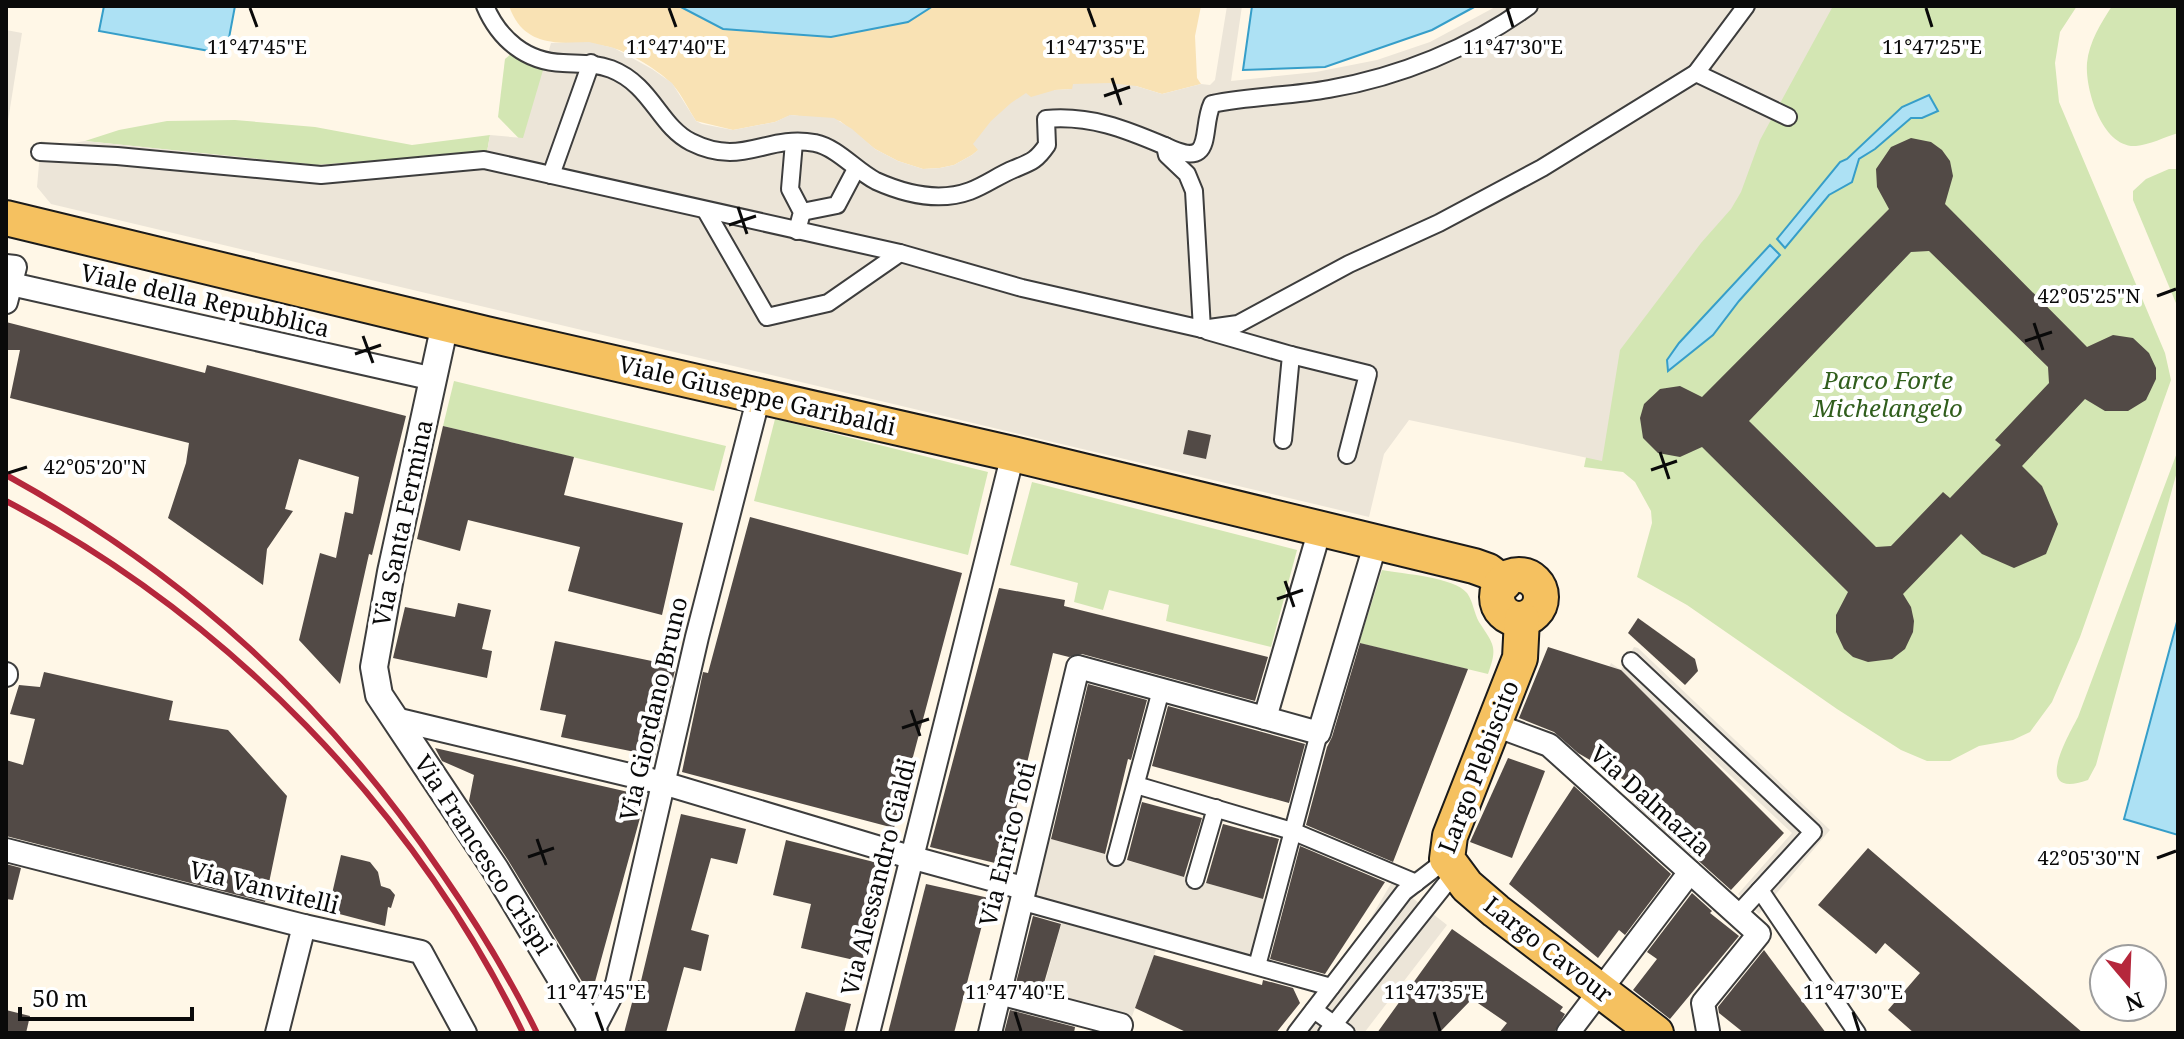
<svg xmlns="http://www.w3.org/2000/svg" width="2184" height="1039" font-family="'Noto Serif',serif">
	<rect width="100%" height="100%" fill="#fff7e7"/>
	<g fill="#d3e6b3">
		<path d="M1734 6H1981L1988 8 2077 6 2060 32 2055 63 2059 102 2165 353 2171 380 2080 637 2052 702 2030 732 2013 740 1979 746 1950 761H1927L1901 750 1837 709 1687 605 1637 577 1652 523 1651 511 1635 482 1623 472 1584 467 1591 433Z"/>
		<path d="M2112 6H2178V133C2165 137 2149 145 2136 146 2102 148 2085 89 2087 63 2089 42 2101 23 2112 6Z"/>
		<path d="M512 53 563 70 548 168 498 117 505 59Z"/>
		<path d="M235 120 315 127 412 145 490 135 487 152 317 165 85 141 119 130 167 121Z"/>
		<path d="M2169 169H2178V308L2133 200V191L2146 179Z"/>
		<path d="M454 381 726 446 714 491 443 426Z"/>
		<path d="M775 419 988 472 968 555 754 501Z"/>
		<path d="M2178 450V468L2096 765 2088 780C2031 800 2067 738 2078 717Z"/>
		<path d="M1032 482 1297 550 1271 647 1166 621 1169 605 1109 590 1103 610 1074 602 1078 583 1010 565Z"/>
		<path d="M1382 570C1403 574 1454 577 1467 593 1473 601 1474 613 1479 622 1494 645 1498 647 1488 674L1359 643Z"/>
	</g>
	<path fill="#f9e2b4" d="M509 6H679L723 29 763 32 908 22 933 6H1201L1195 36 1197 78 1201 84 1162 94 1136 86 1055 90 972 155 954 165 940 168 923 169 898 161 875 149 840 121 791 115 775 122 733 130 696 121C689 110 682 95 673 85 661 72 632 54 616 49 576 35 528 59 509 6Z"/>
	<g fill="#ece5d8">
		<path d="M1227 6H1242L1231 81 1316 72 1377 60 1430 42 1497 6H1833L1760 140 1741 192 1731 209 1701 243 1620 350 1602 461 1409 420 1384 454 1369 517 51 204 37 187 41 141 61 145 85 141 317 165 487 152 490 135 523 138 551 43 589 42 614 48 652 69 672 83 696 121 702 124 733 130 775 122 790 115 834 118 852 129 875 149 898 161 923 169 940 168 954 165 972 155 978 150 973 144 991 121 1011 103 1026 93 1031 97 1055 90 1072 89 1073 84 1109 83 1136 86 1162 94 1201 84 1210 85 1215 80Z"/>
		<path d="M6 30 22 33 7 127 6 126Z"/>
		<path d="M1634 647 1638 648 1830 830 1759 914 1738 894 1792 833 1642 693 1608 670 1611 663 1621 670Z"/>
		<path d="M1048 838 1273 902 1257 966 1159 941 1130 1022 1056 1008 1047 1033H1031L1064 914 1032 904Z"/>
		<path d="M1392 882 1447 925 1364 1033H1288L1359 938Z"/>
	</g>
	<g fill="#ade1f4" stroke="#369ec9" stroke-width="2">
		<path d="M104 6H235L226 54 99 31Z"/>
		<path d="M679 6H933L908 22 831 37 723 29Z"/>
		<path d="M1252 6H1476L1432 30 1325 67 1243 70Z"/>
		<path d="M1929 95 1938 111 1922 118H1911L1875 149 1859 159 1852 182 1829 195 1785 248 1777 239 1840 162 1847 159 1902 107Z"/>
		<path d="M1770 245 1780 255 1739 301 1713 335 1668 371 1667 360 1679 343Z"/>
		<path d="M2178 618V835L2124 819Z"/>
	</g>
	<g fill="#524a46" fill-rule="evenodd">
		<path d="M1911 138 1931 142 1942 150 1950 161 1953 176 1945 204 2087 347 2113 335 2133 338 2149 353 2156 368V379L2146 400 2128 411H2105L2085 399 2022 466 2042 486 2058 524 2046 554 2014 568 1982 554 1961 534 1903 594 1911 607 1914 621 1913 632 1905 649 1892 659 1868 662 1853 657 1844 649 1836 632V615L1848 592 1702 447 1680 457 1658 453 1643 438 1640 418 1644 404 1660 389 1680 386 1702 397 1889 209 1877 187 1876 169 1891 147ZM1929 251 2048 367 2049 383 1995 440 2001 445 1950 498 1943 492 1891 546 1876 547 1749 421 1911 252Z"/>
		<path d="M6 322 205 373 207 365 406 416 372 555 369 554 340 684 299 640 320 553 336 558 345 512 353 514 359 477 299 459 285 509 293 511 267 549 263 585 168 518 186 463 189 443 10 398 20 350H6Z"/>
		<path d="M443 426 574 457 564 495 683 523 662 615 568 591 580 547 468 520 460 551 417 539Z"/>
		<path d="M1188 430 1211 435 1206 459 1183 454Z"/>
		<path d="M750 517 962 573 894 828 682 772 703 672 708 673Z"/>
		<path d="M999 588 1065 600 1064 606 1268 657 1255 701 1082 654 1069 657 1053 653 1003 865 930 847Z"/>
		<path d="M458 603 491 610 482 649 492 651 487 678 393 658 405 607 455 617Z"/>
		<path d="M1638 618 1695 659 1698 671 1685 685 1628 633Z"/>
		<path d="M555 641 676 666 655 756 561 737 566 715 540 710Z"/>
		<path d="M1360 643 1468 669 1393 862 1306 825 1327 747 1332 737Z"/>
		<path d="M1548 647 1621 670 1784 833 1731 890 1632 801 1651 807 1655 798 1578 753 1554 732 1519 718Z"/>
		<path d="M44 672 173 701 169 720 228 730 287 796 265 902 6 836V760L23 765 35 719 10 714 19 685 40 687Z"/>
		<path d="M1088 684 1147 700 1131 760 1128 759 1105 854 1051 839Z"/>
		<path d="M1168 706 1305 744 1289 803 1152 766Z"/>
		<path d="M435 748 646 796 593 989 586 988 508 860 469 801 474 775 442 761Z"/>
		<path d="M1508 758 1545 771 1512 858 1470 842Z"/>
		<path d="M1574 786 1671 874 1625 935 1619 930 1598 958 1509 884Z"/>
		<path d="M1142 802 1202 818 1184 877 1127 860Z"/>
		<path d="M681 814 746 829 737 864 711 858 691 930 709 935 701 971 684 967 666 1033H624L638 980 641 981Z"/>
		<path d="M1223 824 1279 839 1263 899 1206 883Z"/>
		<path d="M786 840 886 865 863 962 801 948 811 904 773 895Z"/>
		<path d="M1300 846 1385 882 1325 974 1270 959Z"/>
		<path d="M1868 848 2083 1033H1914L1888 1010 1920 973 1885 943 1876 954 1818 905Z"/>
		<path d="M341 855 370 862 378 872 381 886 390 889 395 895 391 908 388 907 385 926 328 911Z"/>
		<path d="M6 864 21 868 13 900 6 899Z"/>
		<path d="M926 884 989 898 954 1033H888Z"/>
		<path d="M1692 893 1712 911 1710 913 1739 936 1670 1019 1633 990 1657 959 1647 952Z"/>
		<path d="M1033 916 1061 924 1042 990 1016 983Z"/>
		<path d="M1452 929 1563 1007 1560 1011 1565 1014 1554 1033H1499L1507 1023 1472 999 1439 1033H1377Z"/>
		<path d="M1764 950 1826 1033H1744L1719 1013 1718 1007Z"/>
		<path d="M1154 955 1262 985 1263 980 1293 988 1300 1003 1276 1033H1188L1135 1008Z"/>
		<path d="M806 992 851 1004 844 1033H794Z"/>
		<path d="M6 1010 30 1016 26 1033H6Z"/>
		<path d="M1010 1010 1075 1027 1074 1033H1004Z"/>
	</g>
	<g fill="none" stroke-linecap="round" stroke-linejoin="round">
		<defs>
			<g id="pedestrian">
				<path d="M1696 73 1746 6"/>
				<path d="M794 142 790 189 802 212 797 231"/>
				<path d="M1165 146C1216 171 1200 130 1212 104 1251 96 1291 96 1329 89 1399 77 1471 48 1529 6"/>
				<path d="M40 152 117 156 321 175 484 160 900 253 1022 288 1202 329 1194 191 1187 174 1167 155 1165 146C1125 129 1090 115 1046 119L1047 145C1036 161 1031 162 1014 169 999 175 986 185 970 191 940 202 905 194 876 181 855 170 838 148 815 143 765 134 743 168 691 142 659 126 652 85 611 69 595 63 580 64 563 63 526 62 499 39 485 6"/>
				<path d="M551 175 591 63"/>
				<path d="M706 211 767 317 828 303 900 253"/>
				<path d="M802 212 837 205 856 169"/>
				<path d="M1202 329 1238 324 1349 264 1439 223 1542 168 1696 73 1788 117"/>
				<path d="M1207 331 1291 355 1283 440"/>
				<path d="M1291 355 1368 374 1347 455"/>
				<path d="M1631 661 1813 832 1737 915"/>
				<path d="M1136 785 1292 831 1416 883"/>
				<path d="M1116 857 1161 690"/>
				<path d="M1195 880 1216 808"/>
				<path d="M1760 890 1857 1033"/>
				<path d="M1020 901 1331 987"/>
				<path d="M1257 966 1319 733"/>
				<path d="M1314 1010 1346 1033"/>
				<path d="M1296 1033 1404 892 1447 859"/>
				<path d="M1327 1033 1456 871"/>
			</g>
			<g id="minor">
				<path d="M6 266 15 267 6 302"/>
				<path d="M11 284 434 379"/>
				<path d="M1320 529 1265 718 1319 733 1376 542"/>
				<path d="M6 675V674"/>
				<path d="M395 719 663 783 910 857 1023 888"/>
				<path d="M1495 725 1549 745 1759 934 1703 1003 1708 1031"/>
				<path d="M6 850 304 926 421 952 465 1033"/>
				<path d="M999 993 1121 1025 1118 1033"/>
				<path d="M277 1033 304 926"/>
				<path d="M587 1033 593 1030 617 984 697 637 759 396"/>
				<path d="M868 1033 1013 454"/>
				<path d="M990 1033 1078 667 1265 718"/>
				<path d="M1568 1033 1690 872"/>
			</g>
			<path id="tertiary" d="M445 324 391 572 374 667 379 695 495 869 594 1033"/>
			<g id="primary">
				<path d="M6 218 486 334 1013 454 1474 566 1488 571 1504 583"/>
				<circle cx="1519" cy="597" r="22"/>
				<path d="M1522 619 1520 658 1450 836 1447 859 1467 886 1496 911 1656 1033"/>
			</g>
		</defs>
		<use href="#pedestrian" stroke="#3d3d3d" stroke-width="20"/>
		<use href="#minor" stroke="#3d3d3d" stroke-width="26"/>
		<use href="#tertiary" stroke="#3d3d3d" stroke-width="30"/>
		<use href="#primary" stroke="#1b1b1b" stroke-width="38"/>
		<use href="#pedestrian" stroke="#fff" stroke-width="16"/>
		<use href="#minor" stroke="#fff" stroke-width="22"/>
		<use href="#tertiary" stroke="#fff" stroke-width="26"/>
		<use href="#primary" stroke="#f5c160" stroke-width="34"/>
		<g stroke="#b5273c" stroke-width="6">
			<path d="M6 475C187 575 325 701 441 872 477 924 509 976 537 1033"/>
			<path d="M6 501C227 617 414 808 523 1033"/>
		</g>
	</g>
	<path fill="none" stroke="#0a0a0a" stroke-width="3" d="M250 8 257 27M669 8 676 27M1088 8 1095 27M1507 8 1513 27M1926 8 1932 27M1112 78 1121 105M1104 96 1130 87M738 207 747 234M729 225 756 216M2157 296 2176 289M2034 323 2043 350M363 336 373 363M2025 341 2052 332M355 354 381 345M1660 452 1669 479M1651 470 1677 461M8 473 27 467M1285 581 1294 607M1277 599 1303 590M911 710 920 736M902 728 929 719M537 839 546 865M528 857 554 848M2157 858 2176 851M596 1012 603 1031M1015 1012 1021 1031M1434 1012 1440 1031M1853 1012 1859 1031"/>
	<g text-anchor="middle" stroke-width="8" stroke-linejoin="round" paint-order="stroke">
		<g font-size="24" fill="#0a0a0a" stroke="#fff">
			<text transform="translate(205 301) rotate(13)" y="8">Viale della Repubblica</text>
			<text transform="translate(757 396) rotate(13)" y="8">Viale Giuseppe Garibaldi</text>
			<text transform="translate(403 523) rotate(-78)" y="8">Via Santa Fermina</text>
			<text transform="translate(654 709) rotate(-77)" y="8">Via Giordano Bruno</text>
			<text transform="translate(1479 767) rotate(-69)" y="8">Largo Plebiscito</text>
			<text transform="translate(1650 801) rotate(42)" y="8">Via Dalmazia</text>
			<text transform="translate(1008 844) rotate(-76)" y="8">Via Enrico Toti</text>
			<text transform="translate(483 855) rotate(57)" y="8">Via Francesco Crispi</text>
			<text transform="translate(879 877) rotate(-76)" y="8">Via Alessandro Cialdi</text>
			<text transform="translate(264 888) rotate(14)" y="8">Via Vanvitelli</text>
			<text transform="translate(1548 950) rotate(38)" y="8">Largo Cavour</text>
		</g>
		<g font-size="24" font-style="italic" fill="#315e1d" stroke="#fff">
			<text x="1888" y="389">Parco Forte<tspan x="1888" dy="28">Michelangelo</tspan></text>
		</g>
	</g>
	<g font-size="20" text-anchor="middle" fill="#0a0a0a" stroke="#fff" stroke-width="8" stroke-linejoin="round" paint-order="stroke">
		<text x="257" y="54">11°47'45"E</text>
		<text x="1095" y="54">11°47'35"E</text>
		<text x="1513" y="54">11°47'30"E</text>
		<text x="1932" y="54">11°47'25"E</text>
		<text x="676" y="54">11°47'40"E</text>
		<text x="2089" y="303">42°05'25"N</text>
		<text x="95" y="474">42°05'20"N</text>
		<text x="2089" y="865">42°05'30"N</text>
		<text x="596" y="999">11°47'45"E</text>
		<text x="1015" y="999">11°47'40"E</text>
		<text x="1434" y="999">11°47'35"E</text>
		<text x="1853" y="999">11°47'30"E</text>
	</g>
	<rect width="2184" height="1039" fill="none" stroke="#0a0a0a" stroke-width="16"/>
	<g transform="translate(2128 983) rotate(161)"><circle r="38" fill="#ffffff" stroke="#9d9d9d" stroke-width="2"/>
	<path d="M0-6L14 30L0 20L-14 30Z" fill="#b5273c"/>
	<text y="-12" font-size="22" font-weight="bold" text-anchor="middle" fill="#0a0a0a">N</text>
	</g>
	<path d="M20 1007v12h172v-12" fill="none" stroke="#0a0a0a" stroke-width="4"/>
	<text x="32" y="1007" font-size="24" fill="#0a0a0a" stroke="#ffffff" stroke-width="6" paint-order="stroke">50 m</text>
</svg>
